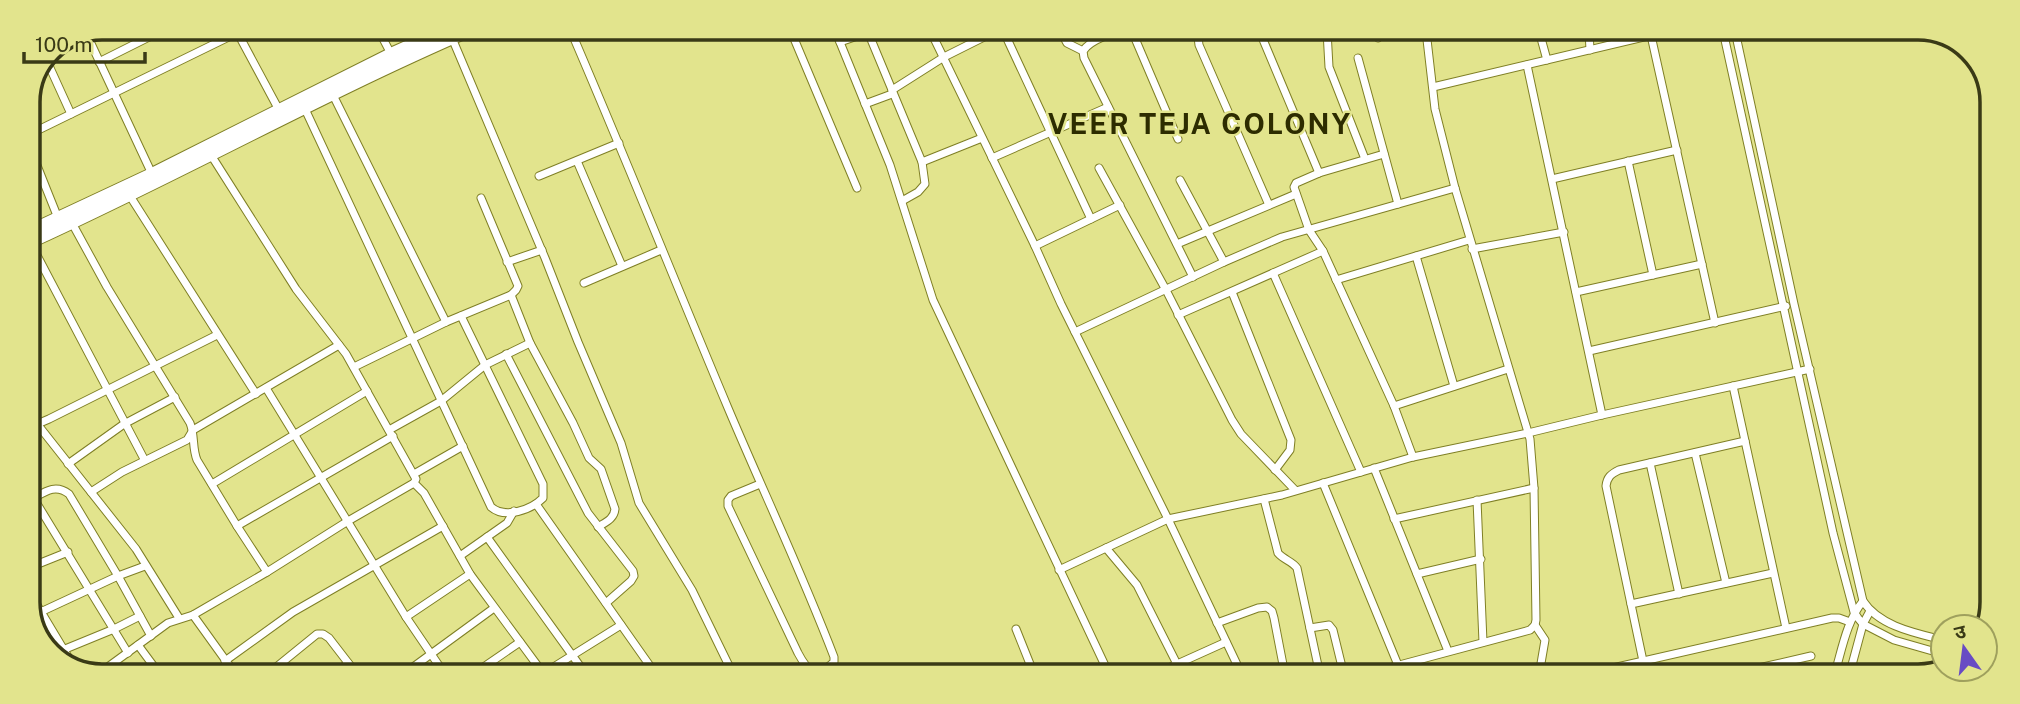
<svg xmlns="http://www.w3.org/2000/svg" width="2020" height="704" font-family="'Public Sans','Noto Sans Devanagari',sans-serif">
	<rect width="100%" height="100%" fill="#e2e48d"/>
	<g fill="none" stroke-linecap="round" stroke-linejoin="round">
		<defs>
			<g id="minor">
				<path d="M235 28 279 110"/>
				<path d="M378 29 391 54"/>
				<path d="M570 29C624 154 675 282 728 408 763 491 802 573 834 657V662C815 679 808 672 798 653L728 506V500L731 496 760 484"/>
				<path d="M790 29 857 188"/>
				<path d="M835 30 890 165 933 300 1109 674"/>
				<path d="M930 30 1035 246 1061 304 1168 519 1242 675"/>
				<path d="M1003 30 1091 219"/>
				<path d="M1060 30 1067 43 1083 51"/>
				<path d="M1199 30 1198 37 1199 45 1269 205"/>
				<path d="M1259 30 1319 173"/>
				<path d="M1327 31 1329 67 1365 159"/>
				<path d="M1377 31 1378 38"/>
				<path d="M1539 31 1547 60"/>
				<path d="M1589 31 1590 50"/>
				<path d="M1650 31 1715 323"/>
				<path d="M1723 31 1833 533 1854 612 1858 618 1863 624 1894 640 1943 654"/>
				<path d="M1735 31 1794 304 1863 601C1879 626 1915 633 1943 640"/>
				<path d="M87 35 152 174"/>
				<path d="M452 38 545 258 578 342 621 443 639 503 692 590 733 674"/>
				<path d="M840 42 866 33 870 37 922 162 925 184 918 192 902 201"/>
				<path d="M1358 58 1398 204"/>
				<path d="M46 59 71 114"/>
				<path d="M99 62 167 28"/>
				<path d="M1527 65 1602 415"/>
				<path d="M1433 87 1669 31"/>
				<path d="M333 95 446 322"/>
				<path d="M865 104 892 94V90L944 57 998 30"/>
				<path d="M305 109 491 507C505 519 531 510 543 498V484L461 316"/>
				<path d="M28 135 247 28"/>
				<path d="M1178 139 1134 36 1129 31C1116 30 1090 40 1083 51L1084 58 1193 277"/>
				<path d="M28 143 58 218"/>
				<path d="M1384 154 1319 173 1296 183 1294 187 1309 230 1323 251 1394 406 1413 457"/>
				<path d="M211 155 296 289 346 354 416 479 414 483 348 521 267 572"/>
				<path d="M992 158 1108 107"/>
				<path d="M577 161 622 266"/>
				<path d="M1628 161 1653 275"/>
				<path d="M922 162 982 138"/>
				<path d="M1099 168 1166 290 1232 420 1241 434 1295 490"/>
				<path d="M539 176 619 143"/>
				<path d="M1552 179 1677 150"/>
				<path d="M1180 180 1224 262"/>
				<path d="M130 196 256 394"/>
				<path d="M72 223 107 287 190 423C195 435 192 448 197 460L237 526 267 572 193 615 168 623 101 672"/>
				<path d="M30 242 143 457"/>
				<path d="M1177 244 1296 194"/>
				<path d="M1035 246 1120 205"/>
				<path d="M1472 249 1564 232"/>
				<path d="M1416 256 1454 386"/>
				<path d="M507 262 542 250"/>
				<path d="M1273 273 1361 472"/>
				<path d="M1336 280 1469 240"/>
				<path d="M584 283 661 250"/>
				<path d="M1232 292 1291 440 1290 450 1275 470"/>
				<path d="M1576 292 1702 264"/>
				<path d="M511 295 530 343 573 423 589 458 601 469 615 509C614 519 606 522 598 527"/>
				<path d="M1178 315 1323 251"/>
				<path d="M1075 332 1224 262 1282 237 1455 188"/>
				<path d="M1589 351 1786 306"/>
				<path d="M506 354 588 513 633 571 634 576 631 581 606 603"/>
				<path d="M354 367 446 322 511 295 516 290 518 286 481 198"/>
				<path d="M1733 386 1786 628"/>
				<path d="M266 388 406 617 444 673"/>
				<path d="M1394 406 1508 369"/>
				<path d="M38 425 136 549 179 618"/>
				<path d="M28 428 49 419 217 335"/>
				<path d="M389 430 441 401 485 365 530 343"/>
				<path d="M1695 453 1726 583"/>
				<path d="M1650 463 1679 594"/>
				<path d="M68 464 124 424 175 397"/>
				<path d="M1374 468 1448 651"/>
				<path d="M414 474 463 446"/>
				<path d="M414 483 424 493 470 574 543 673"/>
				<path d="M1323 483 1398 665"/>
				<path d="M212 484 367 391"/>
				<path d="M28 489 128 653"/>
				<path d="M91 492 122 472 187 440 193 430 339 345"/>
				<path d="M34 498C46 491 56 484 69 494L118 576 151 636"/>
				<path d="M1264 499 1278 553C1284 560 1292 561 1297 568L1320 675"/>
				<path d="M1477 500 1483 642"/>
				<path d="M536 504 655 673"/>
				<path d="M1394 519 1534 488"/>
				<path d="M237 526 393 436"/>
				<path d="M487 537 585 673"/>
				<path d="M1106 548 1137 585 1182 674"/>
				<path d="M460 556 507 523 514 511"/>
				<path d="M28 568 68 552"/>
				<path d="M1059 570 1168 519 1282 495 1413 457 1528 433 1602 415 1810 369"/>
				<path d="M1417 574 1481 559"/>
				<path d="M28 590 76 670"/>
				<path d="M1631 604 1773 573"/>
				<path d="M193 615 234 672"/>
				<path d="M32 616 118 576 145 566"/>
				<path d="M406 617 470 574"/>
				<path d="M1217 623 1258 608 1267 607 1272 611 1274 618 1285 675"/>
				<path d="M1535 625 1545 640 1539 675"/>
				<path d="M1310 628 1329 625 1333 630 1344 675"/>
				<path d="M1016 629 1034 674"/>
				<path d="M138 645 158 672"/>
				<path d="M53 654 114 629 140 616"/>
				<path d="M225 661 293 612 443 526"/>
				<path d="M1643 661 1606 486C1607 477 1611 474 1619 470L1745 441"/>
				<path d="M269 673 317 634H323L329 638 356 673"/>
				<path d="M336 673 348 663"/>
				<path d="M405 673 494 608"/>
				<path d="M475 673 520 642"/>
				<path d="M544 673 621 625"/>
				<path d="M1155 674 1226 642"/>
				<path d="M1362 675 1530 630 1535 625 1536 620 1534 488 1530 439 1455 188 1435 109 1426 31"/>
				<path d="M1582 675 1832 618H1839L1850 622"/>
				<path d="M1623 675 1631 674 1636 675"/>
				<path d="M1723 676 1811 656"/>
				<path d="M1834 676C1842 650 1846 622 1863 601"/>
				<path d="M1849 676 1863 624 1870 611"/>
			</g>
			<g id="primary">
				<path d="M28 232 152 174 391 54 447 29"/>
				<path d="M28 243C178 175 322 94 473 29"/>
			</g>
		</defs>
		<use href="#minor" stroke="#7f7f25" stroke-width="9"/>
		<use href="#primary" stroke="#7f7f25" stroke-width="14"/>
		<use href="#minor" stroke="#fff" stroke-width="7"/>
		<use href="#primary" stroke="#fff" stroke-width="12"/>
	</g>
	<g text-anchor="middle" stroke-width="5" stroke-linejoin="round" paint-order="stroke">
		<g font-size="28" font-weight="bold" letter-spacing="2" fill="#2d2c00" stroke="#e2e48d">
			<text x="1200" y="134">VEER TEJA COLONY</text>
		</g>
	</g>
	<path d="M0 0H2020V704H0ZM102 40H1918A62 62 0 0 1 1980 102V602A62 62 0 0 1 1918 664H102A62 62 0 0 1 40 602V102A62 62 0 0 1 102 40Z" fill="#e2e48d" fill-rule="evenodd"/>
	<path fill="none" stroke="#3a3a16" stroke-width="3.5" d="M102 40H1918A62 62 0 0 1 1980 102V602A62 62 0 0 1 1918 664H102A62 62 0 0 1 40 602V102A62 62 0 0 1 102 40Z"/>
	<g transform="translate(1964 648) rotate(346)"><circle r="33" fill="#e2e48d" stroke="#9fa05d" stroke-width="2"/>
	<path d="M0-5L12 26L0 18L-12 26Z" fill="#684bc4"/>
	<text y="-10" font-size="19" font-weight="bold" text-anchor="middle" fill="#3a3a16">उ</text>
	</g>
	<path d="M24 52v10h121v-10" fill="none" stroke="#3a3a16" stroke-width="3.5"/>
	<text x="35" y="52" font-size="21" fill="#3a3a16" stroke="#e2e48d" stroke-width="5" paint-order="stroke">100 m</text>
</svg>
